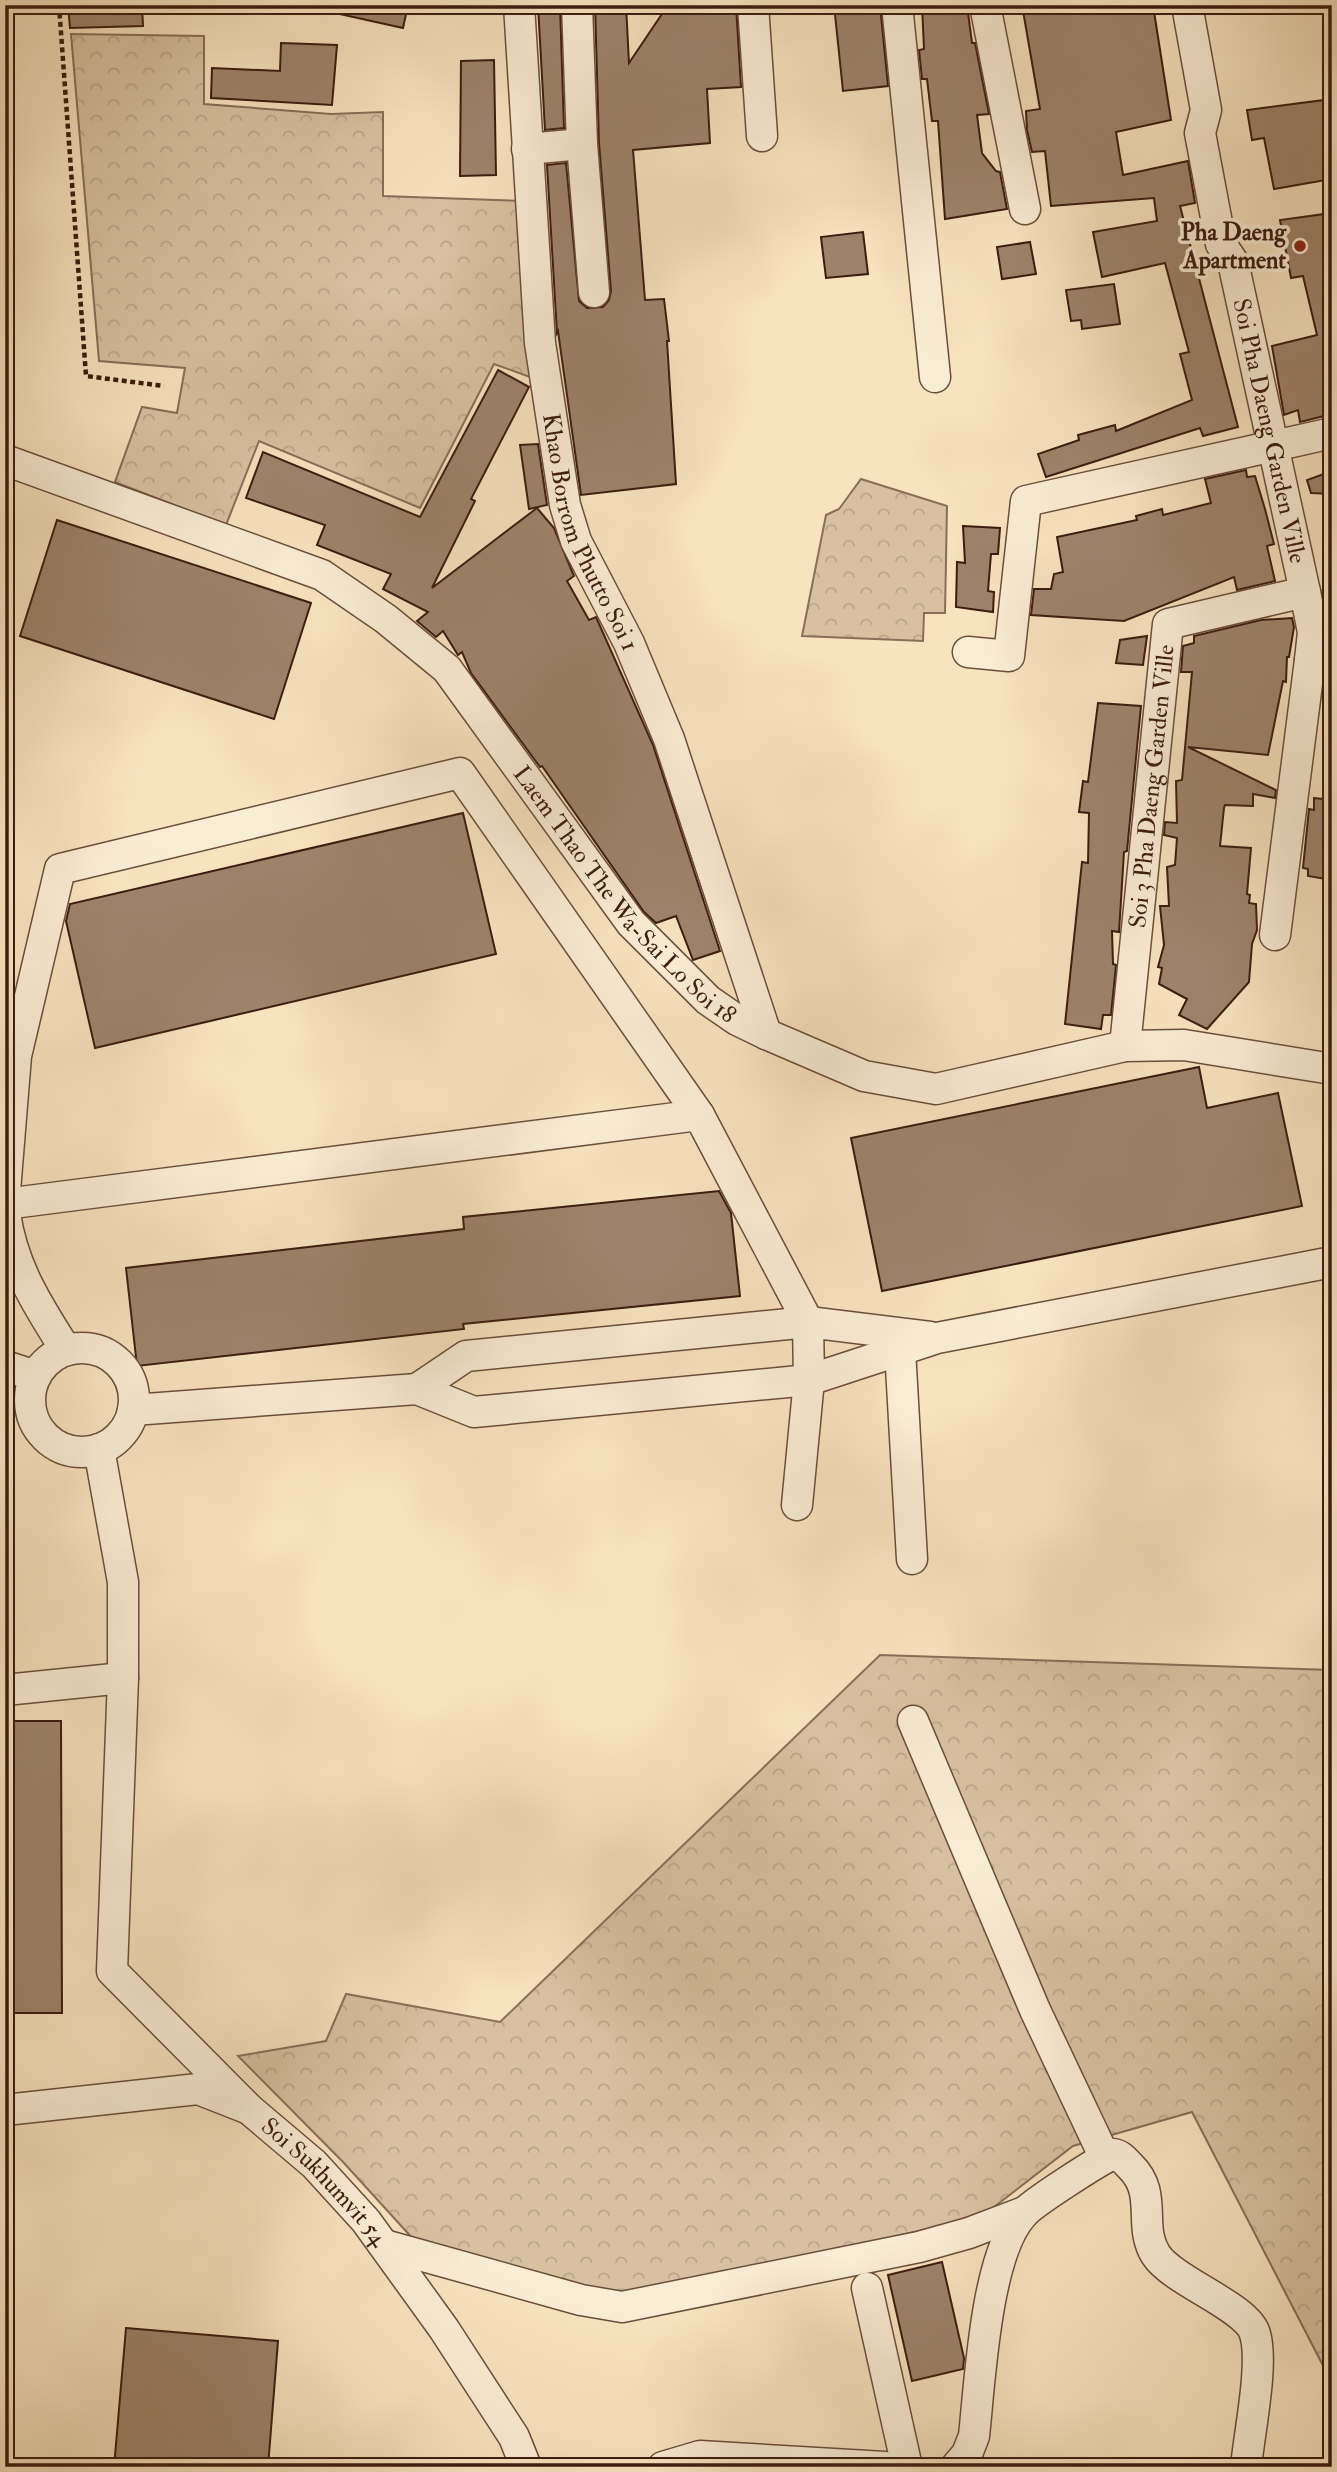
<svg xmlns="http://www.w3.org/2000/svg" width="1337" height="2472" font-family="'IM FELL Double Pica',serif">
	<defs>
		<pattern id="forest-crowns" width="20" height="18" patternUnits="userSpaceOnUse" patternTransform="scale(1.75)"><rect width="20" height="18" fill="#d8c1a1"/><path d="M2 6a3 3 0 1 1 6 0M12 15a3 3 0 1 1 6 0" fill="none" stroke="#baa589"/></pattern>
	</defs>
	<rect width="100%" height="100%" fill="#f8e3bf"/>
	<filter id="stains"><feTurbulence type="fractalNoise" baseFrequency=".00286" numOctaves="4"/><feColorMatrix values="0 0 0 0 .2 0 0 0 0 .09 0 0 0 0 .02 0 0 0 .5 -.17"/></filter>
	<radialGradient id="worn" r=".72"><stop offset=".6" stop-color="#630" stop-opacity="0"/><stop offset="1" stop-color="#630" stop-opacity=".3"/></radialGradient>
	<g fill="url(#forest-crowns)" stroke="#8a6e58" stroke-width="2">
		<path d="M71 34 204 36V104L331 114 383 112V196L521 201 530 377 494 364 420 508 259 441 226 525 115 482 142 407 177 413 185 368 99 361Z"/>
		<path d="M861 479 947 506 945 613H924L923 641 802 636 826 515 839 509Z"/>
		<path d="M880 1655 1332 1670V2383L1192 2112 1073 2146 981 2217 617 2299 425 2252 343 2162 238 2056 326 2041 346 1994 500 2022Z"/>
	</g>
	<g fill="#9e836b" stroke="#3c1c0f" stroke-width="2">
		<path d="M68 5H142L143 26 70 28Z"/>
		<path d="M336 5H408L403 28 335 13Z"/>
		<path d="M538 5H560L564 128 545 130Z"/>
		<path d="M595 5H626L629 63 668 5H736L741 87 707 89 710 143 633 150 645 300 664 299 669 341H667L676 484 581 495 558 331 557 333 547 165 566 163 579 301 587 308 603 307 609 300 611 291 599 143Z"/>
		<path d="M834 5H880L888 86 843 91Z"/>
		<path d="M922 5H967L972 43H975L989 114 977 115 982 153 996 171 1000 172 1007 209 945 219 938 121H932L927 79H922L919 50 924 49Z"/>
		<path d="M1022 5H1094L1095 14 1153 5 1171 120 1116 132 1123 175 1188 161 1195 203 1180 206 1238 427 1203 436 1200 428 1046 477 1038 454 1079 440 1078 435 1115 425 1116 431 1192 400 1180 354 1189 352 1165 263 1102 277 1093 232 1157 221 1154 198 1051 206 1045 151 1032 152 1027 130 1026 111 1040 109Z"/>
		<path d="M281 43 337 45 332 105 211 98 212 68 280 71Z"/>
		<path d="M494 60 496 175 460 176 461 61Z"/>
		<path d="M1332 99V179L1274 189 1264 138 1252 140 1247 110Z"/>
		<path d="M1332 213V414L1300 422 1298 410 1284 415 1272 346 1317 335 1303 276 1291 278 1280 220Z"/>
		<path d="M863 232 868 274 826 278 821 237Z"/>
		<path d="M1030 242 1036 274 1002 279 997 247Z"/>
		<path d="M1114 284 1120 324 1082 329 1081 320 1071 321 1066 290Z"/>
		<path d="M498 370 529 387 471 499 475 501 432 588 537 508 554 528 574 576 567 581 589 620 596 617 653 745 720 951 693 960 676 916 656 923 644 912 542 766 540 767 471 673 462 652 458 655 443 631 436 637 417 621 428 612 383 589 391 574 317 545 325 525 246 498 263 452 420 517Z"/>
		<path d="M538 444 547 505 529 509 520 445Z"/>
		<path d="M1246 470 1247 477 1255 476 1265 509 1274 544 1267 546 1275 581 1237 590 1234 577 1124 621 1031 615 1034 589H1051L1054 574 1063 572 1057 537 1137 520 1136 516 1162 509 1163 515 1211 503 1205 479Z"/>
		<path d="M1332 471V494L1311 493 1307 480Z"/>
		<path d="M57 520 311 603 274 719 20 636Z"/>
		<path d="M963 526 1000 528 998 554H991L988 591 994 592 993 612 956 607 957 562 965 563Z"/>
		<path d="M1292 618 1294 627 1289 657H1287L1286 682 1283 681 1268 755 1188 747 1276 790 1275 798 1253 794V806L1225 805 1224 808 1220 846 1251 848 1247 894 1250 895 1249 903 1256 904 1257 930 1252 944 1249 982 1207 1029 1179 1015 1187 999 1159 984 1162 968 1158 967 1164 945 1160 906H1169L1167 867 1175 865 1177 838 1164 835 1165 822 1177 823 1176 781 1182 780 1192 672H1181L1183 646 1194 643V636L1261 620Z"/>
		<path d="M1147 636 1143 665 1116 663 1120 640Z"/>
		<path d="M1098 703 1141 706 1127 851 1124 852 1119 932 1112 931 1113 964 1116 965 1111 1015H1103L1101 1029 1065 1024 1082 862 1088 863 1089 813 1079 812 1083 781 1088 782Z"/>
		<path d="M1314 798 1332 800V880L1308 876V869L1303 868 1309 809 1314 810Z"/>
		<path d="M463 813 496 954 95 1048 66 921 70 904Z"/>
		<path d="M1199 1067 1207 1108 1278 1093 1302 1206 882 1291 851 1138Z"/>
		<path d="M719 1191 731 1213 740 1296 463 1324 464 1329 137 1366 126 1268 464 1229 463 1217Z"/>
		<path d="M5 1721H61L62 2013H5Z"/>
		<path d="M942 2262 964 2358 963 2369 912 2381 888 2275Z"/>
		<path d="M126 2328 278 2341 268 2467H114Z"/>
	</g>
	<g fill="none" stroke-linecap="round" stroke-linejoin="round">
		<defs>
			<g id="minor">
				<path id="s1" d="M519 5 540 343 565 505 576 541 629 643 669 739 766 1034"/>
				<path d="M577 5 582 144 594 292"/>
				<path d="M753 5 762 136"/>
				<path d="M897 5 935 377"/>
				<path d="M985 5 1025 209"/>
				<path id="s2" d="M1187 5 1206 110 1200 133 1221 244 1233 262 1305 592 1313 632 1310 660 1332 662"/>
				<path d="M527 149 582 144"/>
				<path id="s3" d="M5 460 322 575 386 619 447 669 631 923 708 1000 737 1020 766 1034 864 1076 936 1089 1125 1046 1184 1045 1332 1069"/>
				<path d="M968 652 1009 656 1026 501 1332 433"/>
				<path d="M1275 935 1310 660"/>
				<path id="s4" d="M1125 1046 1168 624 1305 592"/>
				<path d="M5 1191 16 1056 60 869 460 773 699 1115"/>
				<path d="M5 1204 699 1115 808 1322 809 1380 797 1505"/>
				<path d="M5 1213C12 1266 38 1306 66 1350"/>
				<circle cx="82" cy="1400" r="52"/>
				<path d="M900 1350 912 1559"/>
				<path d="M5 1366 36 1376"/>
				<path d="M417 1389 466 1356 808 1322 930 1337"/>
				<path d="M133 1410 417 1389 474 1412 809 1380 937 1338 1332 1262"/>
				<path d="M99 1449 123 1582V1678L112 1971 249 2109"/>
				<path d="M5 1690 123 1678"/>
				<path d="M913 1721 1035 2010 1105 2158"/>
				<path id="s5" d="M5 2110 198 2089 249 2109 314 2164 366 2221 444 2329 514 2437 526 2467"/>
				<path d="M384 2245 581 2300 622 2307 919 2247 969 2233 1024 2212"/>
				<path d="M867 2288 907 2467"/>
				<path d="M663 2467 700 2456 885 2467"/>
				<path d="M956 2467 967 2454 974 2436C980 2381 986 2252 1024 2213 1034 2202 1098 2161 1113 2154 1121 2155 1125 2161 1130 2166 1159 2194 1137 2225 1156 2255 1174 2282 1248 2307 1255 2334 1264 2364 1249 2434 1246 2467"/>
			</g>
		</defs>
		<use href="#minor" stroke="#6b4e3b" stroke-width="33"/>
		<path stroke="#3c1c0f" stroke-width="4.5" stroke-dasharray="5 3.5" stroke-linecap="butt" d="M59 5 86 376 164 386"/>
		<use href="#minor" stroke="#faedd5" stroke-width="30"/>
	</g>
	<circle fill="#8f2418" stroke="#faedd5" stroke-width="2.5" cx="1300" cy="246" r="7"/>
	<g text-anchor="middle" stroke-width="7" stroke-linejoin="round" paint-order="stroke">
		<g font-size="24" font-weight="bold" fill="#3c1c0f" stroke="#faedd5" text-anchor="end">
			<text x="1286" y="240">Pha Daeng<tspan x="1286" dy="28">Apartment</tspan></text>
		</g>
		<g font-size="24" fill="#3c1c0f" stroke="#faedd5">
			<text dy="8" stroke="none"><textPath href="#s2" startOffset="438">Soi Pha Daeng Garden Ville</textPath></text>
			<text dy="8" stroke="none"><textPath href="#s1" startOffset="536">Khao Borrom Phutto Soi 1</textPath></text>
			<text dy="8" stroke="none"><textPath href="#s4" startOffset="261">Soi 3 Pha Daeng Garden Ville</textPath></text>
			<text dy="8" stroke="none"><textPath href="#s3" startOffset="782">Laem Thao The Wa-Sai Lo Soi 18</textPath></text>
			<text dy="8" stroke="none"><textPath href="#s5" startOffset="354">Soi Sukhumvit 54</textPath></text>
		</g>
	</g>
	<rect width="1337" height="2472" fill="none" stroke="#f8e3bf" stroke-width="28"/>
	<rect x="7" y="7" width="1323" height="2458" fill="none" stroke="#3c1c0f" stroke-width="3.5"/>
	<rect x="14" y="14" width="1309" height="2444" fill="none" stroke="#3c1c0f" stroke-width="2"/>
	<rect width="100%" height="100%" filter="url(#stains)"/>
	<rect width="100%" height="100%" fill="url(#worn)"/>
</svg>
